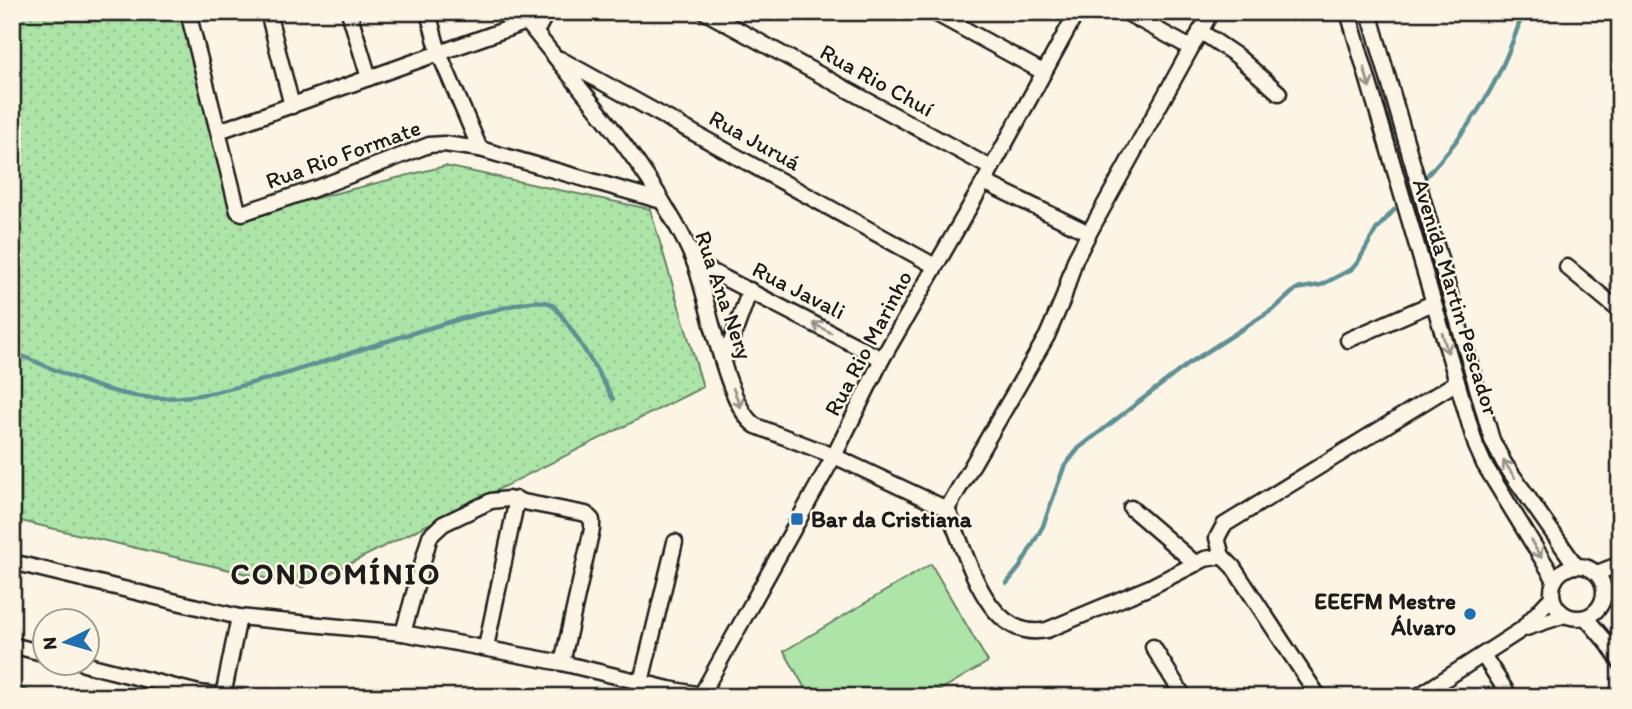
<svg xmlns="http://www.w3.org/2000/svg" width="1632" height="709" font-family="Itim,sans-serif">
	<defs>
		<pattern id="grass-dots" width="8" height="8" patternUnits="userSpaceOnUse" patternTransform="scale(1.75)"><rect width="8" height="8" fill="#ade5a8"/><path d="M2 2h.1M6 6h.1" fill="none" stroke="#94c490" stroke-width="1.8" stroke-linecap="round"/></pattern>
		<pattern id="forest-firs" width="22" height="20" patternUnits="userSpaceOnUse" patternTransform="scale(1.75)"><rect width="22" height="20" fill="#ade5a8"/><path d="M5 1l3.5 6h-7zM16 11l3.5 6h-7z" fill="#94c490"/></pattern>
	</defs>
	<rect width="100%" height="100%" fill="#fcf5e5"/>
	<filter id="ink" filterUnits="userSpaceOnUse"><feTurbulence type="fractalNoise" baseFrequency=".0143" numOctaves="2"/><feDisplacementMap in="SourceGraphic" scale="14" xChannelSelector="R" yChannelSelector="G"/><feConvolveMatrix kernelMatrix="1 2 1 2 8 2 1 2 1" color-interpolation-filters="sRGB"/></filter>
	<g filter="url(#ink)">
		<path fill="url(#grass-dots)" stroke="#648062" stroke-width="2" d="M12 12H181L236 218 445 166 650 209 703 387 303 587 12 519Z"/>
		<path fill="url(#forest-firs)" stroke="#648062" stroke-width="2" d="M12 685 45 697H12Z"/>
		<path fill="#ade5a8" stroke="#648062" stroke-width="2" d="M931 564 988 662 928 697H810L784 651Z"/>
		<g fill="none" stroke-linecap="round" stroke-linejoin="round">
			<g stroke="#5f9094" stroke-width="4.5">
				<path d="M1423 180C1473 125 1500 84 1523 12"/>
				<path d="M12 352C61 371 110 399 164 398 203 398 240 386 278 376 349 355 419 328 491 311 508 307 532 298 549 303 561 307 605 384 613 399"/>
				<path d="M1007 583 1020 567 1043 526 1064 467 1079 448 1188 364 1275 308 1296 289 1321 285 1352 269 1358 262 1376 230 1394 210"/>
			</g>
			<defs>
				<g id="minor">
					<path d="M188 12 238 211 242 213 314 189 429 145 444 144 480 149"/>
					<path d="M268 12 292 106"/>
					<path d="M349 12 369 78"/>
					<path d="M428 12 439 53 480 149 662 201"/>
					<path d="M519 12C566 72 617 129 658 194 671 216 686 239 695 264 708 299 727 409 756 426L834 456 947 509"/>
					<path d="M705 12 991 168"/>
					<path d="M933 12 1043 72"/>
					<path d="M1125 12 1191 48"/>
					<path d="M1348 12 1476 446 1484 464 1555 580"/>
					<path d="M1369 12 1492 440 1504 463 1576 566"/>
					<path d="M1200 31 1237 56 1279 93"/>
					<path d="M536 32 547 12"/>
					<path d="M560 59 935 266"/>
					<path d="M219 131 527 22"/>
					<path d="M984 182 1089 233 1211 12"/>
					<path d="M695 263 882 359"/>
					<path d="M1567 267 1620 311"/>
					<path d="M1348 340 1433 303"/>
					<path d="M724 361 750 290"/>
					<path d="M1131 508 1196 564"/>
					<path d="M947 509C967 551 985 643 1047 630L1150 587 1205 559 1222 556 1233 567 1319 697"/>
					<path d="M947 509 1047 336 1063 299 1075 260 1089 233"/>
					<path d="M1222 556 1217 538 1224 525 1457 382"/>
					<path d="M12 562 239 617 403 633 562 663 669 689 701 695"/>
					<circle cx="1578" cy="592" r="26"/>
					<path d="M1597 573 1620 564"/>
					<path d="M1586 618 1609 645 1620 662"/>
					<path d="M1526 628 1565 615"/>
					<path d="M403 633 430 536 443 524 491 501 508 499 586 514 592 520V529L562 663"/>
					<path d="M12 645 46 654"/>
					<path d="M486 647 517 499"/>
					<path d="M1153 647 1184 697"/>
					<path d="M1483 655 1510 697"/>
					<path d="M84 664 199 693 231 697"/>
					<path d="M641 682 675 542"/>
					<path d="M223 696 239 617"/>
					<path d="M700 697 834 456 882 359 984 182 1077 12"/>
					<path d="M1417 697 1521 630 1552 597"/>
				</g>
			</defs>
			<use href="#minor" stroke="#1c1c1c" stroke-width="19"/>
			<use href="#minor" stroke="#fcf5e5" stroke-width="14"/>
		</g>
		<defs><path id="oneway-shaft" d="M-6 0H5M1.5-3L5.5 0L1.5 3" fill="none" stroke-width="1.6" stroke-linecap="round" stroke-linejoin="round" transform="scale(1.75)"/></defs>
		<g stroke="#97938b">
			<use href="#oneway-shaft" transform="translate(1367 78) rotate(74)"/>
			<use href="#oneway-shaft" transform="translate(822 328) rotate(-152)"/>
			<use href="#oneway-shaft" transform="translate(1445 343) rotate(74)"/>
			<use href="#oneway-shaft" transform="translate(737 398) rotate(68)"/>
			<use href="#oneway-shaft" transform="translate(1509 469) rotate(-124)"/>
			<use href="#oneway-shaft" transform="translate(1536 549) rotate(59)"/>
		</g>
	</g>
	<g fill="#1f6fb2" stroke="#fcf5e5" stroke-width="2.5">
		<rect x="790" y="512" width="14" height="14" rx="3.5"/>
		<circle cx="1470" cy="614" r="7"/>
	</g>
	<g text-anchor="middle" stroke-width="5" stroke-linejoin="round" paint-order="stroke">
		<g font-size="23" fill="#1c1c1c" stroke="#fcf5e5">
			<text transform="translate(877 80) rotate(29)" y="8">Rua Rio Chuí</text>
			<text transform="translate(755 140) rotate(29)" y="8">Rua Juruá</text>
			<text transform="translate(343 154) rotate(-20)" y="8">Rua Rio Formate</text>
			<text transform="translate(799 290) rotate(27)" y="8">Rua Javali</text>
			<text transform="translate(724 295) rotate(71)" y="8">Rua Ana Nery</text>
			<text transform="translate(1456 297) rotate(73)" y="8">Avenida Martin Pescador</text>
			<text transform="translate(868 343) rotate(-62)" y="8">Rua Rio Marinho</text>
		</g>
		<g font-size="23" font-weight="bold" fill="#1c1c1c" stroke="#fcf5e5" text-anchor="start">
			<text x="811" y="527">Bar da Cristiana</text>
			<text x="1456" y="609" text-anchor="end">EEEFM Mestre<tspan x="1456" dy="26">Álvaro</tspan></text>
		</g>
		<g font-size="30" font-weight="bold" letter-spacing="2" fill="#1c1c1c" stroke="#fcf5e5">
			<text x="336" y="584">CONDOMÍNIO</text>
		</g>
	</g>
	<rect width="1632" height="709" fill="none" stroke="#fcf5e5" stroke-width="42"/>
	<rect x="21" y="21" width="1590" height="667" fill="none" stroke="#1c1c1c" stroke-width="2.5" filter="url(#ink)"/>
	<g transform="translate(66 642) rotate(265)"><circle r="33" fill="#fcf5e5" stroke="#a29e95" stroke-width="2"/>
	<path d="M0-5L12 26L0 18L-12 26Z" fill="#1f6fb2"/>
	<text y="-10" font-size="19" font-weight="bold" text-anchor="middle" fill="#1c1c1c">N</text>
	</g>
</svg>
